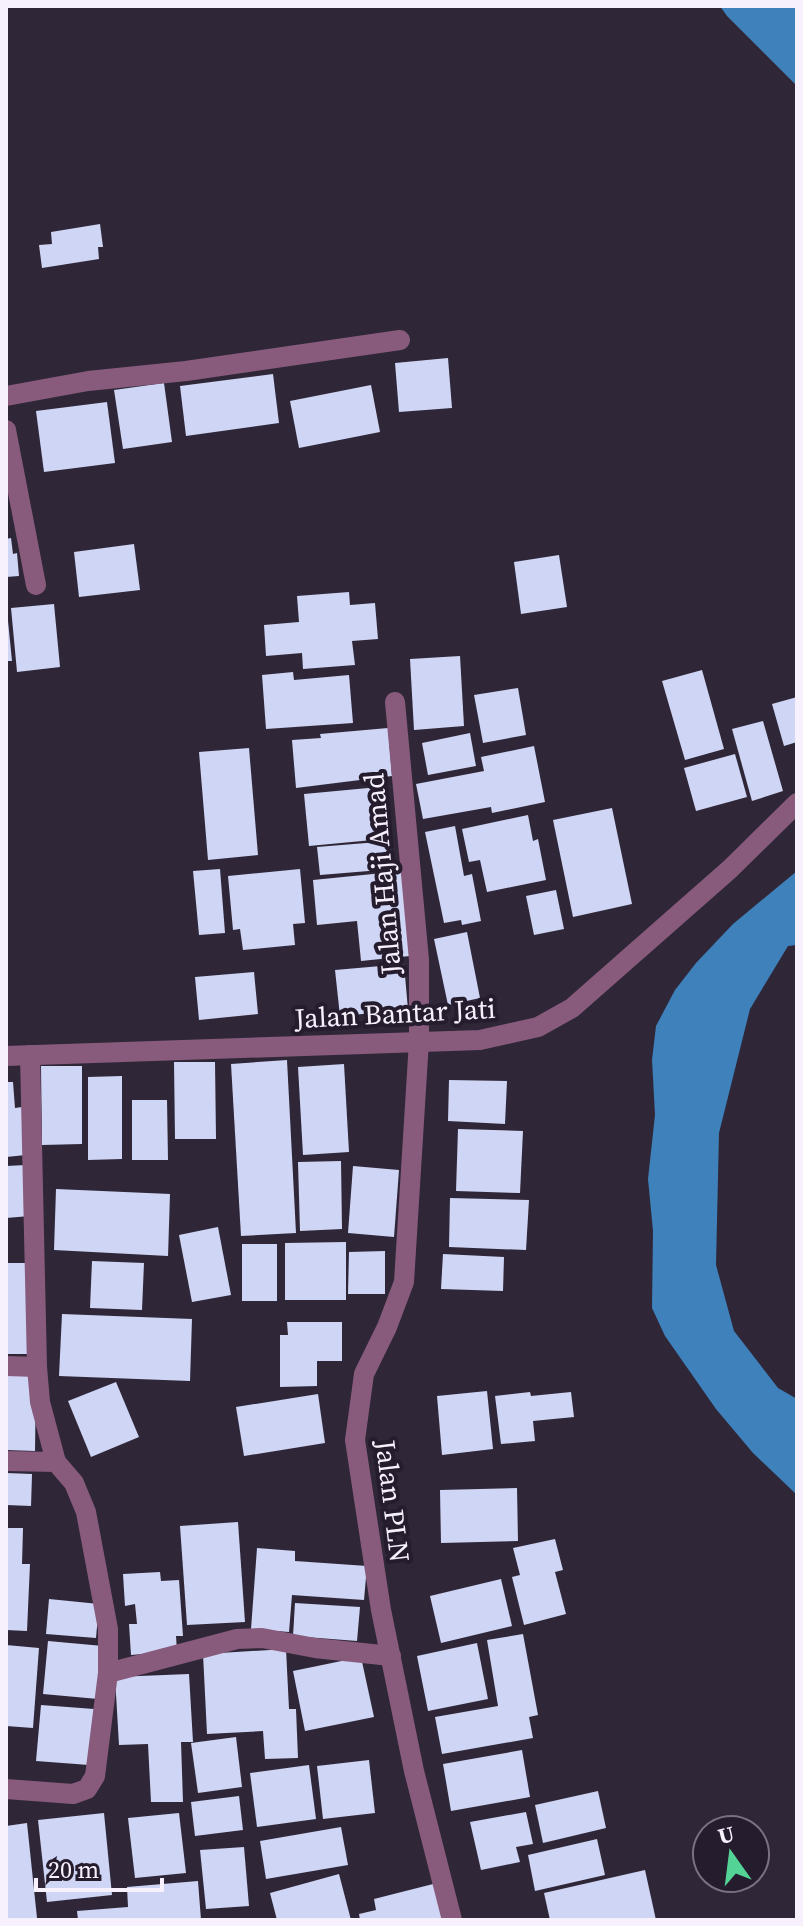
<svg xmlns="http://www.w3.org/2000/svg" width="803" height="1926" font-family="'Source Serif 4',serif">
	<rect width="100%" height="100%" fill="#2f2738"/>
	<g fill="#3f81bb">
		<path d="M720 6H797V86L727 16Z"/>
		<path d="M797 871V945L788 946 750 1009 719 1133 716 1265 734 1331 778 1388 797 1399V1495L753 1453 716 1409 665 1336 652 1308 653 1231 648 1179 655 1115 652 1060 656 1026 675 990 696 963 733 924Z"/>
	</g>
	<g fill="#cfd5f5">
		<path d="M100 224 103 247H98L99 259 42 268 39 245 52 244 51 232Z"/>
		<path d="M448 358 452 408 399 412 395 363Z"/>
		<path d="M273 374 279 423 186 436 180 386Z"/>
		<path d="M164 383 172 442 123 449 114 390Z"/>
		<path d="M371 385 380 432 299 448 290 401Z"/>
		<path d="M107 402 115 463 44 472 36 411Z"/>
		<path d="M11 538 13 554 17 553 19 576 6 577V539Z"/>
		<path d="M134 544 140 590 79 597 74 552Z"/>
		<path d="M559 555 567 607 521 614 514 562Z"/>
		<path d="M349 592 350 605 375 603 378 639 352 641 355 665 303 669 302 653 266 656 264 625 299 622 297 596Z"/>
		<path d="M54 604 60 667 17 672 11 608Z"/>
		<path d="M6 621H8L12 661H6Z"/>
		<path d="M460 656 464 726 414 730 410 659Z"/>
		<path d="M702 670 724 749 685 760 662 681Z"/>
		<path d="M293 672 294 680 349 675 353 723 266 729 262 675Z"/>
		<path d="M518 688 526 735 483 743 474 695Z"/>
		<path d="M797 697V742L784 746 772 704Z"/>
		<path d="M763 721 783 791 752 801 732 729Z"/>
		<path d="M388 728 392 776 296 788 292 740 321 738 320 734Z"/>
		<path d="M470 733 476 766 428 775 422 743Z"/>
		<path d="M534 746 545 802 492 813 491 807 423 819 416 784 484 771 481 757Z"/>
		<path d="M249 748 258 855 208 860 199 752Z"/>
		<path d="M735 754 747 797 696 811 684 768Z"/>
		<path d="M379 787 383 839 309 846 304 794Z"/>
		<path d="M612 808 632 904 573 917 553 820Z"/>
		<path d="M528 815 533 841 538 839 546 880 487 892 480 860 469 862 462 829Z"/>
		<path d="M455 826 464 876 472 874 481 921 462 925 461 920 444 923 425 832Z"/>
		<path d="M391 841 393 869 320 875 317 847Z"/>
		<path d="M220 869 225 933 199 935 193 871Z"/>
		<path d="M300 869 305 923 293 924 295 945 243 950 240 929 233 930 228 876Z"/>
		<path d="M403 871 410 956 361 961 357 921 317 925 313 880Z"/>
		<path d="M556 890 564 929 534 935 526 896Z"/>
		<path d="M467 932 480 998 448 1005 434 939Z"/>
		<path d="M404 964 408 1010 340 1016 335 970Z"/>
		<path d="M254 972 258 1014 199 1020 195 977Z"/>
		<path d="M287 1060 296 1233 241 1236 231 1064Z"/>
		<path d="M174 1062H215L216 1139H175Z"/>
		<path d="M344 1064 349 1152 303 1155 298 1067Z"/>
		<path d="M41 1066H82V1144L42 1145Z"/>
		<path d="M122 1076V1159L88 1160V1077Z"/>
		<path d="M449 1080 507 1081 505 1124 448 1121Z"/>
		<path d="M6 1082H13L15 1108 22 1107 26 1155 6 1157Z"/>
		<path d="M132 1100H167L168 1160H132Z"/>
		<path d="M458 1129 523 1131 520 1193 456 1191Z"/>
		<path d="M341 1161 342 1229 300 1231 298 1162Z"/>
		<path d="M26 1165 30 1216 6 1218V1166Z"/>
		<path d="M353 1166 399 1170 394 1237 348 1233Z"/>
		<path d="M56 1189 170 1194 168 1256 54 1250Z"/>
		<path d="M450 1198 529 1200 526 1250 449 1247Z"/>
		<path d="M218 1227 231 1295 192 1302 179 1235Z"/>
		<path d="M346 1242V1300H285V1243Z"/>
		<rect x="242" y="1244" width="35" height="57"/>
		<path d="M385 1251V1294H348L349 1252Z"/>
		<path d="M443 1254 504 1257 503 1291 441 1289Z"/>
		<path d="M92 1261 144 1263 142 1310 90 1308Z"/>
		<path d="M6 1263H30L29 1354H6Z"/>
		<path d="M62 1314 192 1319 190 1381 59 1376Z"/>
		<path d="M287 1322H342V1361H317V1386L280 1387V1335H288Z"/>
		<path d="M6 1375 36 1376 35 1451 6 1450Z"/>
		<path d="M116 1382 139 1437 91 1457 68 1401Z"/>
		<path d="M487 1391 493 1449 442 1455 437 1396Z"/>
		<path d="M530 1392 531 1396 571 1392 574 1417 533 1421 535 1441 501 1444 495 1396Z"/>
		<path d="M318 1394 325 1443 244 1456 236 1407Z"/>
		<path d="M6 1473 32 1474 31 1506 6 1505Z"/>
		<path d="M517 1488 518 1541 441 1543 440 1490Z"/>
		<path d="M238 1522 245 1622 187 1625 180 1526Z"/>
		<path d="M6 1528H23L22 1564H30L27 1631 6 1630Z"/>
		<path d="M555 1539 563 1570 555 1572 566 1614 524 1625 512 1577 520 1575 513 1548Z"/>
		<path d="M257 1548 295 1551V1561L367 1566 364 1600 292 1595 289 1632 251 1629Z"/>
		<path d="M160 1572 161 1581 179 1580 183 1636H176L177 1651 131 1655 129 1624H137L135 1604 125 1606 123 1574Z"/>
		<path d="M501 1579 512 1626 441 1643 430 1596Z"/>
		<path d="M49 1599 99 1604 96 1638 46 1634Z"/>
		<path d="M295 1603 360 1607 357 1641 293 1636Z"/>
		<path d="M523 1634 538 1715 529 1717 533 1738 442 1754 435 1717 498 1706 487 1640Z"/>
		<path d="M48 1641 103 1646 98 1699 43 1694Z"/>
		<path d="M477 1643 488 1699 428 1711 417 1656Z"/>
		<path d="M6 1645 39 1648 33 1728 6 1726Z"/>
		<path d="M286 1649 289 1709H296L298 1758 265 1759 263 1731 207 1734 203 1654Z"/>
		<path d="M361 1657 374 1717 305 1731 293 1671Z"/>
		<path d="M189 1674 193 1742H181L183 1802H151L148 1744 119 1745 115 1677Z"/>
		<path d="M41 1705 94 1709 89 1765 36 1761Z"/>
		<path d="M236 1737 242 1787 198 1793 191 1743Z"/>
		<path d="M522 1750 530 1797 451 1811 443 1764Z"/>
		<path d="M369 1760 375 1813 323 1819 317 1766Z"/>
		<path d="M309 1765 316 1819 257 1827 250 1773Z"/>
		<path d="M598 1791 606 1828 543 1843 535 1805Z"/>
		<path d="M239 1796 243 1830 195 1836 191 1802Z"/>
		<path d="M526 1812 533 1844 516 1847 520 1862 481 1870 470 1822Z"/>
		<path d="M104 1813 112 1895 47 1902 38 1820Z"/>
		<path d="M179 1813 186 1873 135 1878 128 1818Z"/>
		<path d="M27 1823 37 1918 6 1920V1826Z"/>
		<path d="M341 1827 348 1865 266 1879 260 1841Z"/>
		<path d="M597 1839 605 1875 535 1891 528 1855Z"/>
		<path d="M244 1847 249 1906 206 1909 200 1850Z"/>
		<path d="M645 1870 656 1920H550L544 1893Z"/>
		<path d="M339 1874 351 1920H277L270 1893Z"/>
		<path d="M198 1881 201 1920H78L77 1911 128 1907 127 1887Z"/>
		<path d="M437 1883 446 1920H360L359 1914 376 1910 374 1899Z"/>
	</g>
	<g fill="none" stroke-linecap="round" stroke-linejoin="round">
		<g stroke="#885b7d" stroke-width="20">
			<path d="M6 396 88 381 186 371 400 340"/>
			<path d="M6 430 36 585"/>
			<path d="M395 702 419 960V1041L404 1282 387 1327 364 1374 355 1440 381 1610 414 1771 452 1920"/>
			<path d="M6 1056 480 1040 538 1027 572 1008 730 869 797 803"/>
			<path d="M6 1366 37 1367"/>
			<path d="M6 1461 56 1462"/>
			<path d="M108 1673 237 1639 262 1638 315 1648 391 1656"/>
			<path d="M6 1789 73 1794 87 1789 95 1776 108 1673V1629L86 1512 74 1483 56 1462 40 1402 37 1367 30 1055"/>
		</g>
	</g>
	<g text-anchor="middle" stroke-width="8" stroke-linejoin="round" paint-order="stroke">
		<g font-size="28" fill="#f7f1fd" stroke="#251d2e">
			<text transform="translate(382 874) rotate(-95)" y="10">Jalan Haji Amad</text>
			<text transform="translate(395 1013) rotate(-3)" y="10">Jalan Bantar Jati</text>
			<text transform="translate(393 1501) rotate(83)" y="10">Jalan PLN</text>
		</g>
	</g>
	<rect width="803" height="1926" fill="none" stroke="#f7f1fd" stroke-width="16"/>
	<g transform="translate(731 1854) rotate(346)"><circle r="38" fill="#251d2e" stroke="#797281" stroke-width="2"/>
	<path d="M0-6L14 30L0 20L-14 30Z" fill="#53d396"/>
	<text y="-12" font-size="22" font-weight="bold" text-anchor="middle" fill="#f7f1fd">U</text>
	</g>
	<path d="M36 1878v12h126v-12" fill="none" stroke="#f7f1fd" stroke-width="4"/>
	<text x="48" y="1878" font-size="24" fill="#f7f1fd" stroke="#251d2e" stroke-width="6" paint-order="stroke">20 m</text>
</svg>
